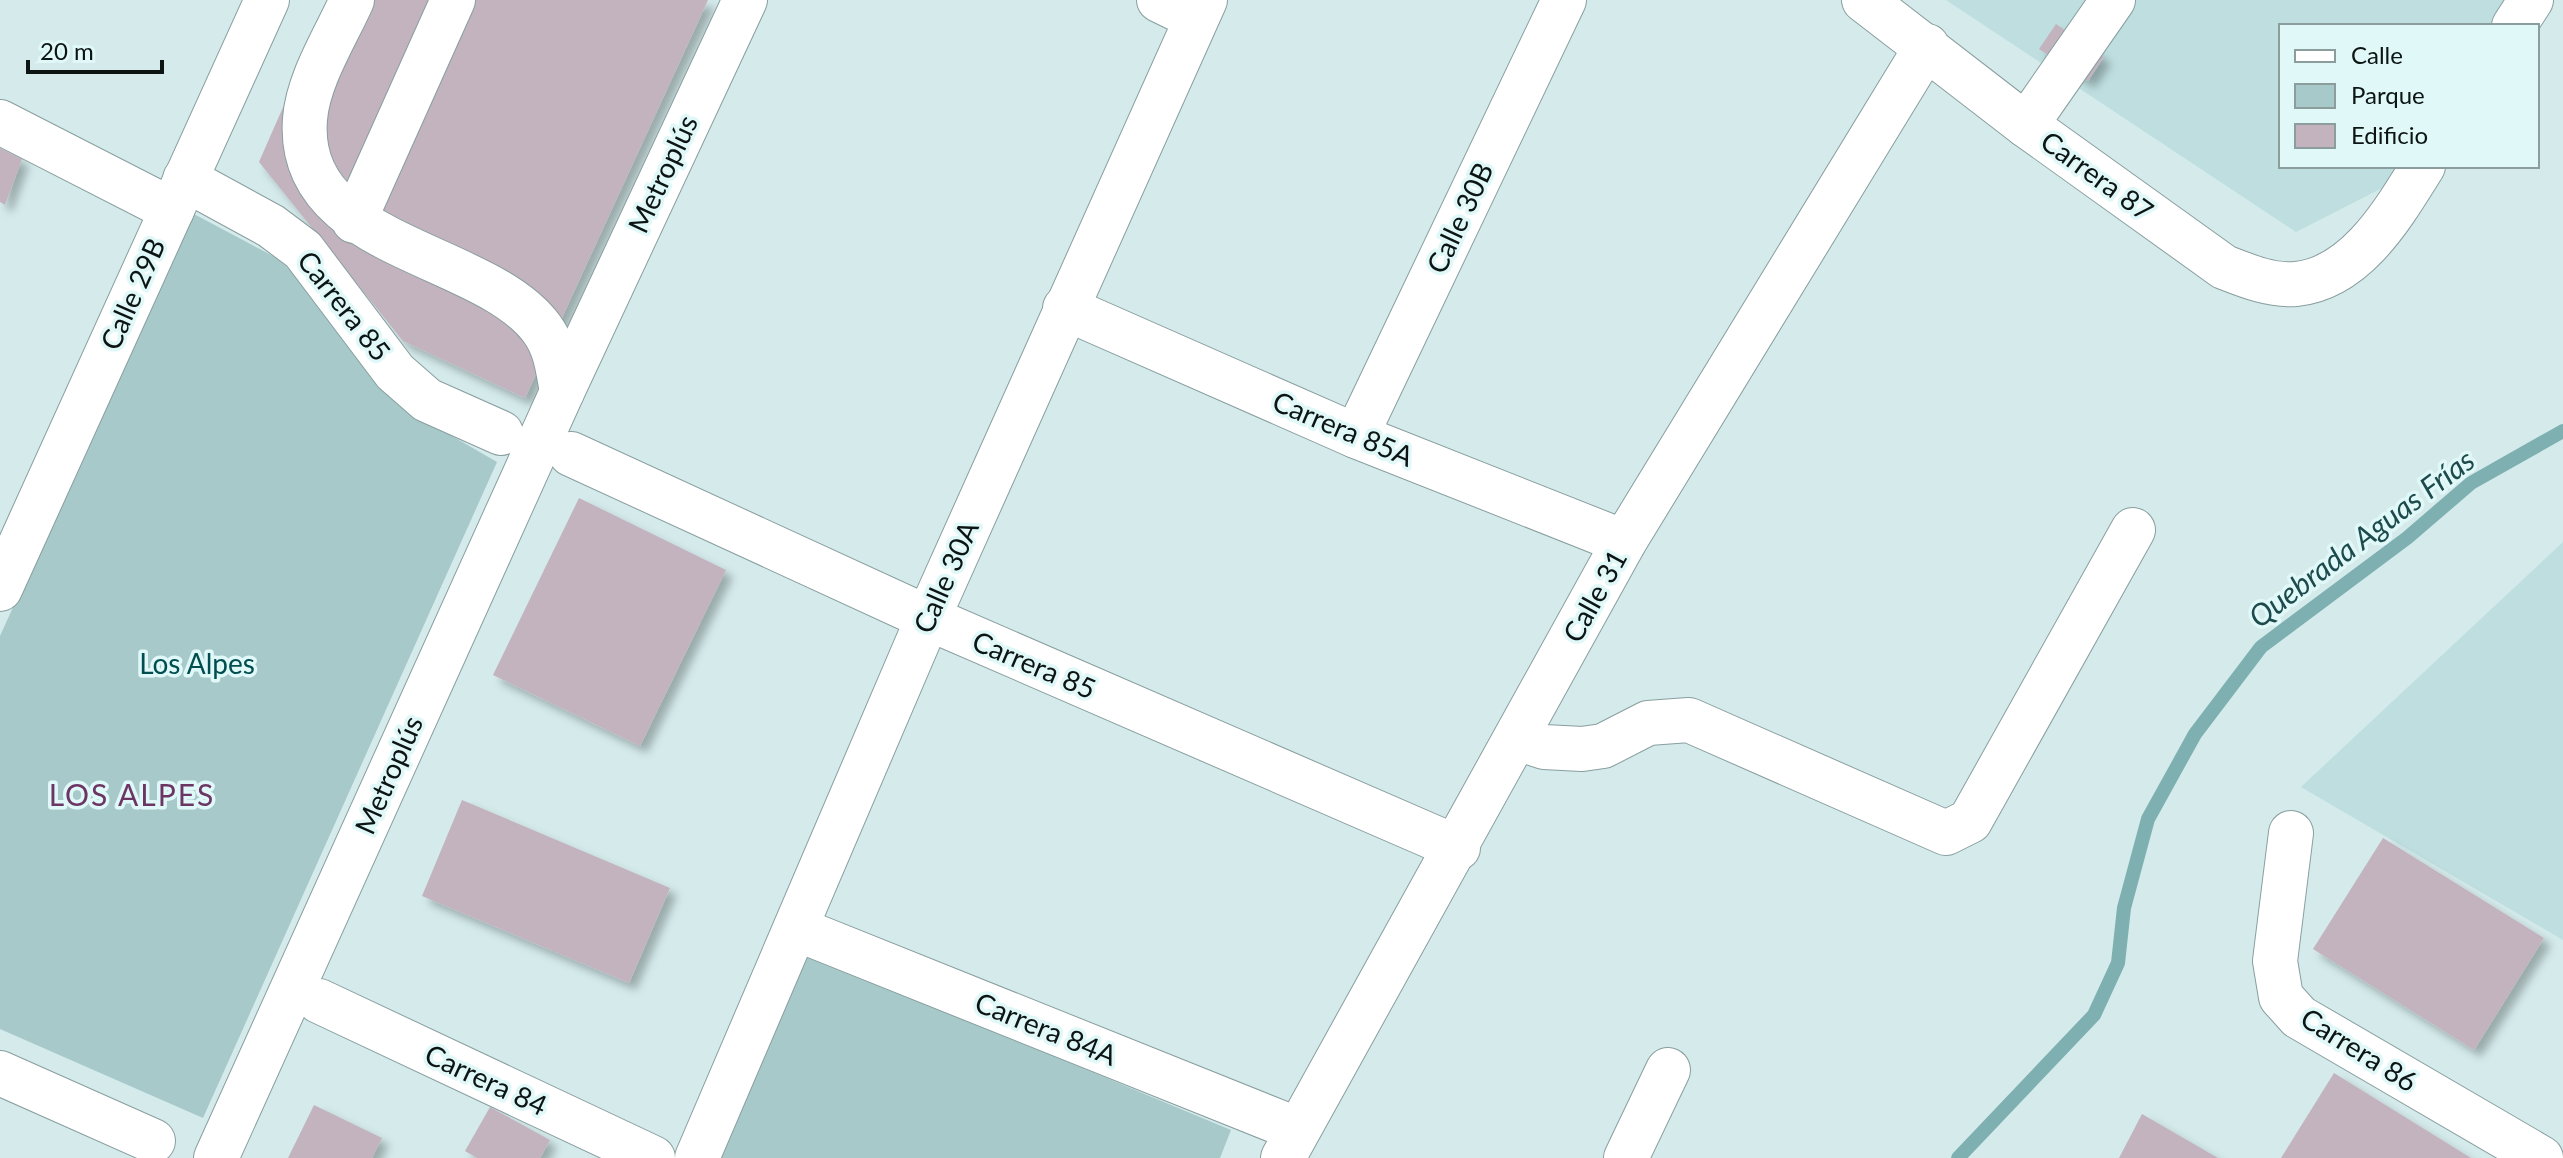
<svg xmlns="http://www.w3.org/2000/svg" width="2563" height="1158" font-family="Lato,sans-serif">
	<defs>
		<filter id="shadow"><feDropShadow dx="7" dy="7" stdDeviation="4" flood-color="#0004"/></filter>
	</defs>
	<rect width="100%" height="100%" fill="#d4eaeb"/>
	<g fill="#bededf">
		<path d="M1946 0H2509L2492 26H2281V166H2402L2390 184 2296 232Z"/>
		<path d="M2563 542V940L2301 787Z"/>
	</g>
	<g fill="#a7c9ca">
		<path d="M192 213 273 256 302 279 414 414 497 462 203 1118 0 1029V636Z"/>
		<path d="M800 950 1231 1130 1220 1158H716Z"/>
	</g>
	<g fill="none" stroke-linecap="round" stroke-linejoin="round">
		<path stroke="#7eafb1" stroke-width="14" d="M1958 1158 2094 1015 2118 963 2124 908 2148 819 2195 734 2261 647 2407 538 2471 483 2563 431"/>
	</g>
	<g fill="#c2b3bf" filter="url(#shadow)">
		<path d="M330 0H708L525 398 403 341 259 162Z"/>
		<path d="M2056 24 2104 57 2088 81 2039 49Z"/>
		<path d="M0 148 22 159 5 205 0 202Z"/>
		<path d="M579 498 726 570 640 746 493 675Z"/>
		<path d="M462 800 670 888 629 983 422 896Z"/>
		<path d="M2383 838 2544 938 2474 1050 2313 949Z"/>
		<path d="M2334 1073 2471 1158H2281Z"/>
		<path d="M314 1105 382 1138 372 1158H288Z"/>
		<path d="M490 1107 550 1140 540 1158H477L465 1151Z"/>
		<path d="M2142 1114 2218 1158H2119Z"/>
	</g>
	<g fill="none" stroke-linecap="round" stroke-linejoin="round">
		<defs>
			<g id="minor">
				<path d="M352 0C336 36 308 79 305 119 295 250 484 250 542 329 556 348 558 370 562 392"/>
				<path d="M1159 0 1196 18"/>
				<path d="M1864 0 2026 125 2224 267C2247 276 2271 286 2296 284 2357 278 2394 212 2423 166"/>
				<path d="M2514 26 2531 0"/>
				<path d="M0 122 172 210"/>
				<path d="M2026 125 2113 0"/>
				<path d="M185 179 271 226 303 250 395 372 427 400 501 433"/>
				<path d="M354 221 453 0"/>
				<path d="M1065 308 1356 436 1624 542"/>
				<path d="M1356 436 1564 0"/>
				<path d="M571 454 928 618 1458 848"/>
				<path d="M0 589 267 0"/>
				<path d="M1517 738 1544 747 1582 749 1603 746 1648 723 1689 720 1946 833 1970 821 2133 530"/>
				<path d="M2291 833 2275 961 2281 997 2299 1017 2541 1158"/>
				<path d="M797 929 1296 1129"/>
				<path d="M319 1001 653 1158"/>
				<path d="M0 1073 153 1141"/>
				<path d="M216 1158 562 392 745 0"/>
				<path d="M697 1158 928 618 1205 0"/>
				<path d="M1283 1158 1624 542 1927 46"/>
				<path d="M1626 1158 1668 1070"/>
			</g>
		</defs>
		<use href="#minor" stroke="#899e9f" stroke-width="46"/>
		<use href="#minor" stroke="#fff" stroke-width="44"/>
	</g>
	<g text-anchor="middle" stroke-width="7" stroke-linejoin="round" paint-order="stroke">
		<g font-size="28" fill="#0c1414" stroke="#e1f8f8">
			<text transform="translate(663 174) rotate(-65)" y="10">Metroplús</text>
			<text transform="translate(2097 176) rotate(36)" y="10">Carrera 87</text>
			<text transform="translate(1460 218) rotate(-65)" y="10">Calle 30B</text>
			<text transform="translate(133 294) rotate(-66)" y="10">Calle 29B</text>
			<text transform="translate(344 306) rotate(52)" y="10">Carrera 85</text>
			<text transform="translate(1343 429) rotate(23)" y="10">Carrera 85A</text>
			<text transform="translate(946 577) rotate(-66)" y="10">Calle 30A</text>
			<text transform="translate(1595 596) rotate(-61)" y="10">Calle 31</text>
			<text transform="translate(1034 665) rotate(23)" y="10">Carrera 85</text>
			<text transform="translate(389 775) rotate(-66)" y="10">Metroplús</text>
			<text transform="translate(1046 1029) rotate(22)" y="10">Carrera 84A</text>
			<text transform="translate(2359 1050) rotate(32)" y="10">Carrera 86</text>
			<text transform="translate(486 1080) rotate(25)" y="10">Carrera 84</text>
		</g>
		<g font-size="28" fill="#004d4f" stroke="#e1f8f8">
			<text x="197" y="674">Los Alpes</text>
		</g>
		<g font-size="30" font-style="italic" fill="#1d4a4c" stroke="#e1f8f8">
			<text transform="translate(2362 539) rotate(-37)" y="10">Quebrada Aguas Frías</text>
		</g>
		<g font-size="30" letter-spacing="2" fill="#6c3664" stroke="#e1f8f8">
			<text x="132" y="806">LOS ALPES</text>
		</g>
	</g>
	<rect x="2279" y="24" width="260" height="144" fill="#e1f8f8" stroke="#8c9d9d" stroke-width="2"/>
	<rect x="2295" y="50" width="40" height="12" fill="#ffffff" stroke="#8c9d9d" stroke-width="2"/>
	<text x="2351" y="64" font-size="24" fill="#0c1414">Calle</text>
	<rect x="2295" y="84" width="40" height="24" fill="#a7c9ca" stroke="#8c9d9d" stroke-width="2"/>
	<text x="2351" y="104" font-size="24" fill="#0c1414">Parque</text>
	<rect x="2295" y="124" width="40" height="24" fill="#c2b3bf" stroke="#8c9d9d" stroke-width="2"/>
	<text x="2351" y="144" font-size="24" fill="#0c1414">Edificio</text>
	<path d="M28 60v12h134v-12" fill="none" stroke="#0c1414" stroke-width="4"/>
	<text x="40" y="60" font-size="24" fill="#0c1414" stroke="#e1f8f8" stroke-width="6" paint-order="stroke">20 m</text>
</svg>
